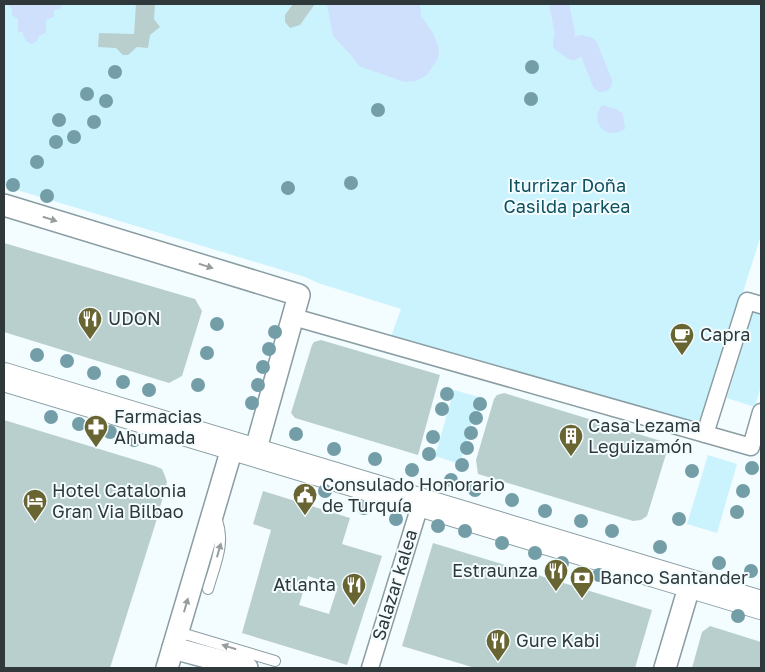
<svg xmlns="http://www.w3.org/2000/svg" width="765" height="672" font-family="'Golos Text',sans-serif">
	<rect width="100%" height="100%" fill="#f3fcfe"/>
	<g fill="#cbf3fe">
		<path d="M4 4H761V235L699 432 388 345 401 309 318 283 305 277 4 186Z"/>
		<path d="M753 310 761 313V386L755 407 727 398Z"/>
		<path d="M454 390 479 397 460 464 435 456Z"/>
		<path d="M708 455 737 464 717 533 687 524Z"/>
	</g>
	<g fill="#cfe0fc">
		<path d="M5 4H62L60 9 54 10V17L46 20V33L39 36 37 41 32 44 26 41 22 32H18V19L12 15V8Z"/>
		<path d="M327 4H420L421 16 433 33 439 48 438 58 427 75 416 81 404 82 359 66 351 55 333 36Z"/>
		<path d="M602 105 618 110 623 114 625 129C608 141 588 124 602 105Z"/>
	</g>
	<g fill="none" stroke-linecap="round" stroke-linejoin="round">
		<path stroke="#cfe0fc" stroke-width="20" d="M559 4 565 33 563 43 573 50 581 45 588 47 602 82"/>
	</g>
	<g fill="#b9cfce" fill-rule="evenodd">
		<path d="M136 4H155L154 19 160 27 150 35 148 48 137 47 128 55H123L116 48 98 47 99 33 134 34Z"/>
		<path d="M293 4H315L300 25 290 28 285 22V15Z"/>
		<path d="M4 243 195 299 202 311 182 376 169 383 4 332Z"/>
		<path d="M321 340 440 375 418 455 295 418 291 413 312 345 314 342Z"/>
		<path d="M504 393 661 441 667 451 647 516 641 520 633 521 478 474 476 460 494 399 497 395Z"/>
		<path d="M4 420 155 466 162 469 165 476 167 482 155 525 110 668H4Z"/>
		<path d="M263 491 350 518 342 544 382 556 347 665 242 633 271 530 253 524ZM308 576 338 586 329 614 299 605Z"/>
		<path d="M433 543 652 610 635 668H475L402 646Z"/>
		<path d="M710 626 761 642V668H692L702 632Z"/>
	</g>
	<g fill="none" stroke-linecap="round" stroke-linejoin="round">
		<defs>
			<g id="service">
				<path d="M208 589C215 564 227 541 215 516"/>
				<path d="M178 632 275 661"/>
			</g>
			<g id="pedestrian">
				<path d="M304 320 751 447 761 412"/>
				<path d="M705 434 747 301 761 305"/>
				<path d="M370 668 421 502"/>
			</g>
			<g id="minor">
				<path d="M4 205 299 295 255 452"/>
				<path d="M173 648 247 668"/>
				<path d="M167 668 233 445"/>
				<path d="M665 668 690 584"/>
			</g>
			<path id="primary" d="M4 377 761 605"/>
		</defs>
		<use href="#service" stroke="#899da3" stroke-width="12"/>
		<use href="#pedestrian" stroke="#899da3" stroke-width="19"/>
		<use href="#minor" stroke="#899da3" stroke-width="24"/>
		<use href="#primary" stroke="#899da3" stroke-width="30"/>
		<use href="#service" stroke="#fff" stroke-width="10"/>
		<use href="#pedestrian" stroke="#fff" stroke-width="16"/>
		<use href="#minor" stroke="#fff" stroke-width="21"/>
		<use href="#primary" stroke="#fff" stroke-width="28"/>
	</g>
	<g fill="#749ea7">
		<circle cx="532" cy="67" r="7"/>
		<circle cx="115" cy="72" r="7"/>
		<circle cx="87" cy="94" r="7"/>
		<circle cx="531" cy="99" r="7"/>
		<circle cx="106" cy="101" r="7"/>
		<circle cx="378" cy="110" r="7"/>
		<circle cx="59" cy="120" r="7"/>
		<circle cx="94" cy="122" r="7"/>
		<circle cx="74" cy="137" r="7"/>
		<circle cx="56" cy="142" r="7"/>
		<circle cx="37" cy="162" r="7"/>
		<circle cx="351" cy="183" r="7"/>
		<circle cx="13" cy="185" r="7"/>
		<circle cx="288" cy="188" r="7"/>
		<circle cx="47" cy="196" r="7"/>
		<circle cx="217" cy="324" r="7"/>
		<circle cx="275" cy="332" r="7"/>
		<circle cx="269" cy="349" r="7"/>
		<circle cx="207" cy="353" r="7"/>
		<circle cx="37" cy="355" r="7"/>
		<circle cx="67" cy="361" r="7"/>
		<circle cx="263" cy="367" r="7"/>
		<circle cx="94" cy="373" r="7"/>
		<circle cx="123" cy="382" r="7"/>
		<circle cx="198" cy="385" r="7"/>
		<circle cx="258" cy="385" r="7"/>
		<circle cx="149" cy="390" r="7"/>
		<circle cx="447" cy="394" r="7"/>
		<circle cx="252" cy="403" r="7"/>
		<circle cx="480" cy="404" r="7"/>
		<circle cx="442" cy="409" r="7"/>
		<circle cx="51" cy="417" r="7"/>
		<circle cx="476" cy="418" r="7"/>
		<circle cx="79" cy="424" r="7"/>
		<circle cx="110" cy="432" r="7"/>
		<circle cx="471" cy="433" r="7"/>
		<circle cx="296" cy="434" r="7"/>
		<circle cx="433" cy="437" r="7"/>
		<circle cx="134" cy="440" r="7"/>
		<circle cx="467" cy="448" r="7"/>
		<circle cx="334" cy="449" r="7"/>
		<circle cx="429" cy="454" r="7"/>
		<circle cx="375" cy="459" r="7"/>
		<circle cx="462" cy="465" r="7"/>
		<circle cx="752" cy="468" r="7"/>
		<circle cx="412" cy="470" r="7"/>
		<circle cx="692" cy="471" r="7"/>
		<circle cx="451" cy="480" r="7"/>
		<circle cx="475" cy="490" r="7"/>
		<circle cx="325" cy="491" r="7"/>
		<circle cx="743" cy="491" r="7"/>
		<circle cx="512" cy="500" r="7"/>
		<circle cx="364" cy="508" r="7"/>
		<circle cx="545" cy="511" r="7"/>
		<circle cx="737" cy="512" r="7"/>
		<circle cx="396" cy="519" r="7"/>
		<circle cx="679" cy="519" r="7"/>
		<circle cx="581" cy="521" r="7"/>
		<circle cx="438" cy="526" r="7"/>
		<circle cx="465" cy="531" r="7"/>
		<circle cx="612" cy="531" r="7"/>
		<circle cx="502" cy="543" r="7"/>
		<circle cx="660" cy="547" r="7"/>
		<circle cx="535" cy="553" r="7"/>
		<circle cx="562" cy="563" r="7"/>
		<circle cx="719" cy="563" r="7"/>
		<circle cx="751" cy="571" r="7"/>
		<circle cx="599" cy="575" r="7"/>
		<circle cx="738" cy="616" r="7"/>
	</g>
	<defs><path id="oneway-solid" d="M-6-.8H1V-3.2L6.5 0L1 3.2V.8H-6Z" transform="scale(1.25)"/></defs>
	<g fill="#979c9c">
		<use href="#oneway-solid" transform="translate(50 219) rotate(17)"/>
		<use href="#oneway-solid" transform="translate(206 266) rotate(17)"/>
		<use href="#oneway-solid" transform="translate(219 550) rotate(-74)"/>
		<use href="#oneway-solid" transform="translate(186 605) rotate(-74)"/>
		<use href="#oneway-solid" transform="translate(229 647) rotate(-163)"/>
	</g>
	<defs>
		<symbol id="restaurant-pin" viewBox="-11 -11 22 30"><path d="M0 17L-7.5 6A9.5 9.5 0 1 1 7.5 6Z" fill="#696532" stroke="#f3fcfe"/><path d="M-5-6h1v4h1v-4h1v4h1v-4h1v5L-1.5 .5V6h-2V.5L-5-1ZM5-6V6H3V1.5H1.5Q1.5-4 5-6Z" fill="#fff"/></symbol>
		<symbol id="cafe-pin" viewBox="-11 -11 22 30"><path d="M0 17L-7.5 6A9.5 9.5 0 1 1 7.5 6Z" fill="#696532" stroke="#f3fcfe"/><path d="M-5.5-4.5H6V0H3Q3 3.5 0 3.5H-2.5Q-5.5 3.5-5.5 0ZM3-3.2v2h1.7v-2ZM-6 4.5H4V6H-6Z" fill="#fff"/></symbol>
		<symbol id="pharmacy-pin" viewBox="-11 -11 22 30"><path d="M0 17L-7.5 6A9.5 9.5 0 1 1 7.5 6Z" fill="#696532" stroke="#f3fcfe"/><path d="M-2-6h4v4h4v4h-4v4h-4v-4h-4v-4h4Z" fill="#fff"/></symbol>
		<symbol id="building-pin" viewBox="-11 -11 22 30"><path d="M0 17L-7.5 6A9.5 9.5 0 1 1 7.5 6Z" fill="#696532" stroke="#f3fcfe"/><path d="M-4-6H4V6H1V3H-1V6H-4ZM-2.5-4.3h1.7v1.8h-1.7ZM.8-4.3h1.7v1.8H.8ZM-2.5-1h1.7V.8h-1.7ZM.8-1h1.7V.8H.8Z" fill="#fff"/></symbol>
		<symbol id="civic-pin" viewBox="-11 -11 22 30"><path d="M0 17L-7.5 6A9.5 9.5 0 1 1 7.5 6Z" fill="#696532" stroke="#f3fcfe"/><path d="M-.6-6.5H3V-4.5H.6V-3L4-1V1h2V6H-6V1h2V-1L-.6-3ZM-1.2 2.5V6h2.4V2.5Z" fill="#fff"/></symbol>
		<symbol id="hotel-pin" viewBox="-11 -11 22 30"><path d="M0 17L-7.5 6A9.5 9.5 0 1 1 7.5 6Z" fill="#696532" stroke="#f3fcfe"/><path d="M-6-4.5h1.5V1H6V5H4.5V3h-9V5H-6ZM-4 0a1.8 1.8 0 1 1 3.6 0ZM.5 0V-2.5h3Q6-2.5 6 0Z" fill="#fff"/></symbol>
		<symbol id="bank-pin" viewBox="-11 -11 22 30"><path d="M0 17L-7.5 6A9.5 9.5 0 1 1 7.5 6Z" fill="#696532" stroke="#f3fcfe"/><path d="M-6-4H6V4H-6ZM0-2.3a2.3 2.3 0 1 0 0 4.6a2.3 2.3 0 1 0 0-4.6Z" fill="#fff"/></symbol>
	</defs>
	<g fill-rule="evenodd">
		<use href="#restaurant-pin" x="76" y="305" width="28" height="38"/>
		<use href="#cafe-pin" x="668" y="321" width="28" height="38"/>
		<use href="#pharmacy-pin" x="82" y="413" width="28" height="38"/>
		<use href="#building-pin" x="557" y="422" width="28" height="38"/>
		<use href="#civic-pin" x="291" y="481" width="28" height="38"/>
		<use href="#hotel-pin" x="21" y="487" width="28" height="38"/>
		<use href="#restaurant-pin" x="542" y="557" width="28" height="38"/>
		<use href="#bank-pin" x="568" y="564" width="28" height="38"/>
		<use href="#restaurant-pin" x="340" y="571" width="28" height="38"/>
		<use href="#restaurant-pin" x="484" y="627" width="28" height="38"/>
	</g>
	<g text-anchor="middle" stroke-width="4" stroke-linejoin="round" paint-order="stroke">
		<g font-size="18" fill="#0d515f" stroke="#f3fcfe">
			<text x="567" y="192">Iturrizar Doña<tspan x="567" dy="21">Casilda parkea</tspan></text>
		</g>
		<g font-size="18" fill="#2f383a" stroke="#f3fcfe" text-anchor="start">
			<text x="108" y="325">UDON</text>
			<text x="700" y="341">Capra</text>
			<text x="114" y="423">Farmacias<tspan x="114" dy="21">Ahumada</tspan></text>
			<text x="588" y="432">Casa Lezama<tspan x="588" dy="21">Leguizamón</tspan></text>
			<text x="322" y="491">Consulado Honorario<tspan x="322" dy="21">de Turquía</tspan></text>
			<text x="52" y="497">Hotel Catalonia<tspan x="52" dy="21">Gran Via Bilbao</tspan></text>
			<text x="538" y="577" text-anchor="end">Estraunza</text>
			<text x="600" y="584">Banco Santander</text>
			<text x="336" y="591" text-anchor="end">Atlanta</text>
			<text x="516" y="647">Gure Kabi</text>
		</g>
		<g font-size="18" fill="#2f383a" stroke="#f3fcfe">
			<text transform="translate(395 585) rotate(-73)" y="6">Salazar kalea</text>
		</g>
	</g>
	<rect width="765" height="672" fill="none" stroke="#2f383a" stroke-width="10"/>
</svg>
